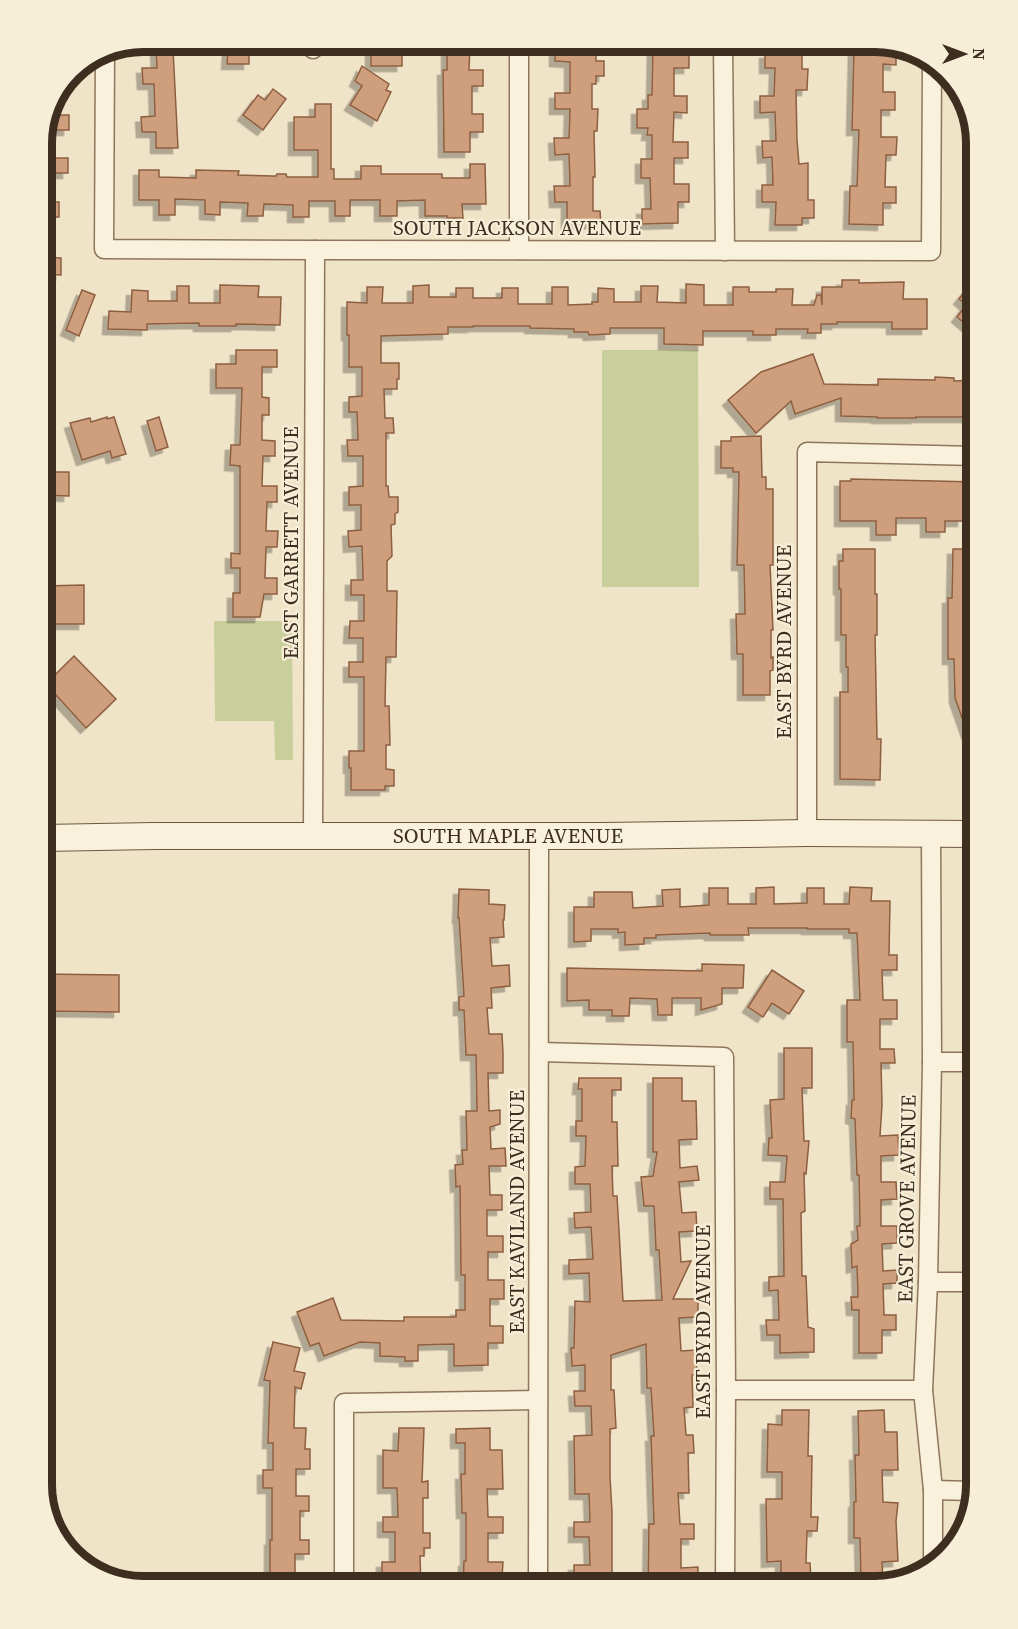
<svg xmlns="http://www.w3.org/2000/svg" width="1018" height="1629" font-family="'Source Serif 4',serif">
	<defs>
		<filter id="shadow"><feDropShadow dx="-5.5" dy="5.5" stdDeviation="0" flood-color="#0004"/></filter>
	</defs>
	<rect width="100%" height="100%" fill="#f0e4c8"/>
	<g fill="#c9cf9b">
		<path d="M602 350H698L699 587H602Z"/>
		<path d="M214 621H292L293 760H275L274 721H215Z"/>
	</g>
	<g fill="#cf9f7d" stroke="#8d5f41" stroke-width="1.5" filter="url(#shadow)">
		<path d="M776 43H802V69H808L807 90H796L797 140 799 164 808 163V200H814V218H802V225H775L776 202H762V185H773L772 157 763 158 762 141H776L775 112 760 113V96H774L775 68H765V53H776Z"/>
		<path d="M653 44H678V53H689V68H674V96H687V113L674 112 673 142H688V158H674V184H689V202H678V223L642 224V209H651L650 178H641V159H652V135H647L648 128H637V109H648V95H652Z"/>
		<path d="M555 45H596V61H604V76H596V84H592V109H598L597 131H594L595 177H593V211H600L601 223 567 224V202H555L554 186H570L569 154 555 155 554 138H569L570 109H555V93H570V62L555 61Z"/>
		<path d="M447 46H470L469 70H483V86H472V114H483V132H470V152H444L443 70H447Z"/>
		<rect x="371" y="47" width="31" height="19"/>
		<path d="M854 47 896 48V65L883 64V92H895V110H881V137H897L896 155H886L885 187H896V203H883V225L849 224 850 186H857L859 130H852Z"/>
		<path d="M228 48H249V64H227Z"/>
		<path d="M156 49H173L178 148H156V132H142L141 117 155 116 154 84H143L142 68H157Z"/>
		<path d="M362 66 389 84 386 90 391 92 377 121 350 105 362 86 355 81Z"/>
		<path d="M273 89 286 99 263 130 243 115 258 95 265 100Z"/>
		<path d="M315 104H331V169H334V179H361V166H381V174H442V178H470V164H485L486 204H462L463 218H447V216H425V200L397 201V216H380V200H350V216H335V201H309V217H293V205L264 204 263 216H247L248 203 220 202V215L205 214V200L175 199V215H159V200H139V170H159V177L196 178V170L239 171 238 175 272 176H276L277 174H286L287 177H318V150H294V117H315Z"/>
		<path d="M55 109V115H69V130H55V158H68V173H55V202H59V217H42V137Z"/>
		<path d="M42 257 61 258V275L42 274Z"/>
		<path d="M976 278V333L957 317 966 305 959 299Z"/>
		<path d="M842 280H859V283L904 282 903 299H927V329H892V322H837V324H821V333H807L808 329H776V335H753V331H703V345L664 344V328H610V334L589 335 588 332H574V329L530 328V326H473V327H448V334L381 336V363H399V379H397V389H384L385 418H393L394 433H386V486H388L389 497H398V512L395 514V524L391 525 392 556 387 561V591H397L396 657H386L385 706H389L390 745H386V769L394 770V786H385V790H351V768H349V751H364V677H349V662H363V638H349L350 621H364V595H351V580H363L362 546 349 547 348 531 361 530V505H349V487L363 486V456H348L347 440H358L357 412H349V397L362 396V367H349V335H347V302L367 303V287H383L382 303H413V286L429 285V297H456V288H473V298H502V288H518V304H552V287H568V305L592 304V302H598V288L614 289V302H641V286H658L657 302 686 303V284L704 285V305H733V287H749V292H776V289H793L792 305H814L817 295H821L822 305V287H842Z"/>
		<path d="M220 285 259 286 258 297H281L280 325 236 324V326H199V323L147 324V330L108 329 109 311 131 312 132 290 148 291V301H177V286H189V303H220Z"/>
		<path d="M82 290 95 295 79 336 66 330Z"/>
		<path d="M236 350H277V367H262V397L269 398V415H262V440L275 441V456H263L262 486H277V502H267L266 531H278L277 547H266L265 578H277V594H264L260 617H233V593H240V568H231V553L240 554V466L230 465 231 445H240L242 388H216V364H236Z"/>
		<path d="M813 354 824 384 878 385V379L935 380V377L954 378V381L976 380V417H916V418H877V417L841 416V398L795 414 791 401 756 433 728 400 761 372Z"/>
		<path d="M107 417V419L114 417 126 454 112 458 110 451 82 460 70 423 90 418 91 422Z"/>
		<path d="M159 417 168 447 156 451 147 421Z"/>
		<path d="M761 436 762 477H766V489H773V565H770L773 630H771V658L773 657V670L770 671V695H743V654H737L736 614H745L744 565H737L739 472H733V468H721V441H731V437Z"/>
		<path d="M46 472H69V496L42 495V475H46Z"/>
		<path d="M851 479 976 482V512H963V521H945V532H926V518H896V535H876V521H840V481H851Z"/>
		<path d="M843 549H875V594H877V635H875L877 739H881L880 780 840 779V692H848V667H846V635H841V589H839V561H843Z"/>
		<path d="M953 549H976V752H974L955 698 954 659H948V598H952Z"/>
		<path d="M84 585V624H42V586Z"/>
		<path d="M74 656 116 699 86 728 46 684Z"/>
		<path d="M774 887V904L807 903V888H824V904H849L850 887 872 888 871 901H890L889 955H897V970H882L883 1000H897V1019H880V1049H894L895 1063H881L882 1105 880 1136 898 1135 899 1155 881 1156V1182H896L897 1199 881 1200V1226H897V1243L882 1244 883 1271 897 1270V1283L883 1284 884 1315H896V1330H882V1353H859V1310H852L851 1297H858L857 1266 852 1268 851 1244 858 1240 857 1226H860L859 1175H857L855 1119 851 1118 852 1100H854L853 1042H847V1000H860L857 933H849V929H807V928H748L749 935H710V933L656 935V938H644V944L625 945V932L618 933V929H591V941L574 942V907H594V892H632L633 908 663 906 662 890 680 889V907L709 905V888H728V904H756V888Z"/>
		<path d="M459 889 489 890V904L505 905 504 920H503L504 937 490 938 492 966 509 965 510 986 491 988 492 1008H487L489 1034H502L503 1053V1073H488L489 1111 500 1110V1124L490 1127 491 1149 505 1148 506 1166H489L490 1195H502V1210H487V1236H503V1252H488V1280H504V1299H490V1326H503V1343H488V1365L454 1366V1344L418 1345V1361H405V1357L380 1356V1343L360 1342 324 1356 319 1343 310 1346 297 1312 333 1298 341 1320 404 1321V1317H456V1310H465V1275H461L460 1186 456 1187 455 1165 463 1164 462 1150H467L466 1111H477L476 1055H466L464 1010H459V997L464 996 459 918H458Z"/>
		<path d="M702 964 744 965 743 988H722V1004L701 1010V998H672V1015H658L657 999 630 998 629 1016H612V1010H589V1000L567 1001V968L702 971Z"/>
		<path d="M772 970 804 991 789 1014 772 1003 763 1017 748 1007Z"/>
		<path d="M42 974 119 975V1012L42 1011Z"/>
		<path d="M784 1048H812V1088H802L804 1141H809L806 1174 804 1173 805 1211 801 1213 802 1276H806L808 1327 814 1329V1352L780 1353V1335H767L766 1320H779L778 1290 769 1291V1277L784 1276 783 1199H770V1182H785L787 1156 768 1155 769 1138H772L770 1100 784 1099Z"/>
		<path d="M579 1078H621V1090H612V1122H617L618 1166H612L613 1196H617L623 1301 662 1300 659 1250H656L654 1206H644L641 1177 653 1176 657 1152H653V1078H682V1101H696L697 1139 679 1140 680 1168 697 1166 699 1180 679 1182 682 1213 696 1212 697 1231 679 1232 681 1262 691 1261 673 1299H698V1317L679 1318 681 1351 696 1350 697 1374 692 1375 693 1407 684 1408 686 1435H693L694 1453H688L689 1493H678L680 1524H694V1539H681V1568L698 1567V1586L648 1587 649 1524H654L651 1436H654L651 1388H647L646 1344 611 1355V1390H614L616 1428 610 1429V1477L612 1512V1587H585V1581H574V1565H590L589 1537H574V1522H590L589 1494H575L574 1436 592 1435 591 1406H575L574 1391H585V1365L572 1366 571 1348H574L575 1301 590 1302 589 1273 569 1274V1260L593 1259 591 1227 575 1228 574 1213 591 1212 590 1184H575V1167L585 1166 586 1136H576V1121H582V1089H578Z"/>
		<path d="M273 1342 300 1348 294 1371 305 1373 301 1389 295 1387 294 1428H306L305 1449H310V1469H296V1496H309V1511H300V1540H309V1554H295V1581L270 1582V1540H272V1488H263V1470H273V1443H268L270 1381 264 1380Z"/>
		<path d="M782 1410H809L808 1456H812L811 1517H818L817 1531H807L806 1563H810L811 1581 781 1582V1561L767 1562 766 1499H782V1472H767L768 1424 782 1425Z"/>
		<path d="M884 1410 885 1432H897L898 1470H882L883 1502 898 1503 896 1521 898 1561 882 1562 883 1581H861L860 1538H854V1502H856L855 1455H859L858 1411Z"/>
		<path d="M399 1428H424L422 1482 428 1481V1498H423V1533H430V1548H424V1556H420L421 1587H395L394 1579H382V1562H395V1532H383V1517H398L397 1488H383V1450L398 1451Z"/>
		<path d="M490 1428V1450H502L503 1489H487L488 1517H503V1533H488V1562H503L502 1578H488V1587H463L464 1561H466V1513H462L461 1474H465V1443H456V1429Z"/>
	</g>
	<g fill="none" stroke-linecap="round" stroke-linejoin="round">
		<defs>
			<g id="minor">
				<path d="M723 44 725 251"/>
				<path d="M519 46V250"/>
				<path d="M313 48V49"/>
				<path d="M105 50 104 249 315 250 931 251 932 61"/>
				<path d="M807 833V452L976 456"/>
				<path d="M931 834 932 1062 928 1282 923 1390 933 1490V1565"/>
				<path d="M313 836 315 250"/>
				<path d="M540 1052 724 1057 726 1390 725 1587"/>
				<path d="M932 1062H976"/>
				<path d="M928 1282H976"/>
				<path d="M726 1390H923"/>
				<path d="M933 1490 974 1491"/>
				<path d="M344 1587V1403L538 1400"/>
				<path d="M538 1587 539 837"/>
			</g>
			<g id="secondary">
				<path id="s1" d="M42 838 154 836H604L807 833 976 834"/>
			</g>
		</defs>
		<use href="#minor" stroke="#8d765c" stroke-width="21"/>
		<use href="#secondary" stroke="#6f573f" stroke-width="28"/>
		<use href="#minor" stroke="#faf1dc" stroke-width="18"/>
		<use href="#secondary" stroke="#faf1dc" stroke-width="26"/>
	</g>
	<g text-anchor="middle" stroke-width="4.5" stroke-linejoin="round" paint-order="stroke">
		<g font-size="21" fill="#3d2e20" stroke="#f7eed8">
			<text x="517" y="235">SOUTH JACKSON AVENUE</text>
			<text transform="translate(291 543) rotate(-90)" y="7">EAST GARRETT AVENUE</text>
			<text transform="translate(784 642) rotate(-90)" y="7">EAST BYRD AVENUE</text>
			<text dy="7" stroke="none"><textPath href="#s1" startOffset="466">SOUTH MAPLE AVENUE</textPath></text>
			<text transform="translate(907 1199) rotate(-89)" y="7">EAST GROVE AVENUE</text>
			<text transform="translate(517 1212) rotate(-90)" y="7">EAST KAVILAND AVENUE</text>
			<text transform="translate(703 1322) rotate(-90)" y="7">EAST BYRD AVENUE</text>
		</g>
	</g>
	<path d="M0 0H1018V1629H0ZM143 52H875A91 91 0 0 1 966 143V1485A91 91 0 0 1 875 1576H143A91 91 0 0 1 52 1485V143A91 91 0 0 1 143 52Z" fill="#f7eed8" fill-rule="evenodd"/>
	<path fill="none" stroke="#3d2e20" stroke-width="8" d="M143 52H875A91 91 0 0 1 966 143V1485A91 91 0 0 1 875 1576H143A91 91 0 0 1 52 1485V143A91 91 0 0 1 143 52Z"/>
	<g transform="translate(964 54) rotate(90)" stroke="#f7eed8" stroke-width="4.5" paint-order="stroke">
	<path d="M0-4.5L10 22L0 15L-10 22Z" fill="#3d2e20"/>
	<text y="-9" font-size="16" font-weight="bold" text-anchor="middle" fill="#3d2e20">N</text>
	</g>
</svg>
